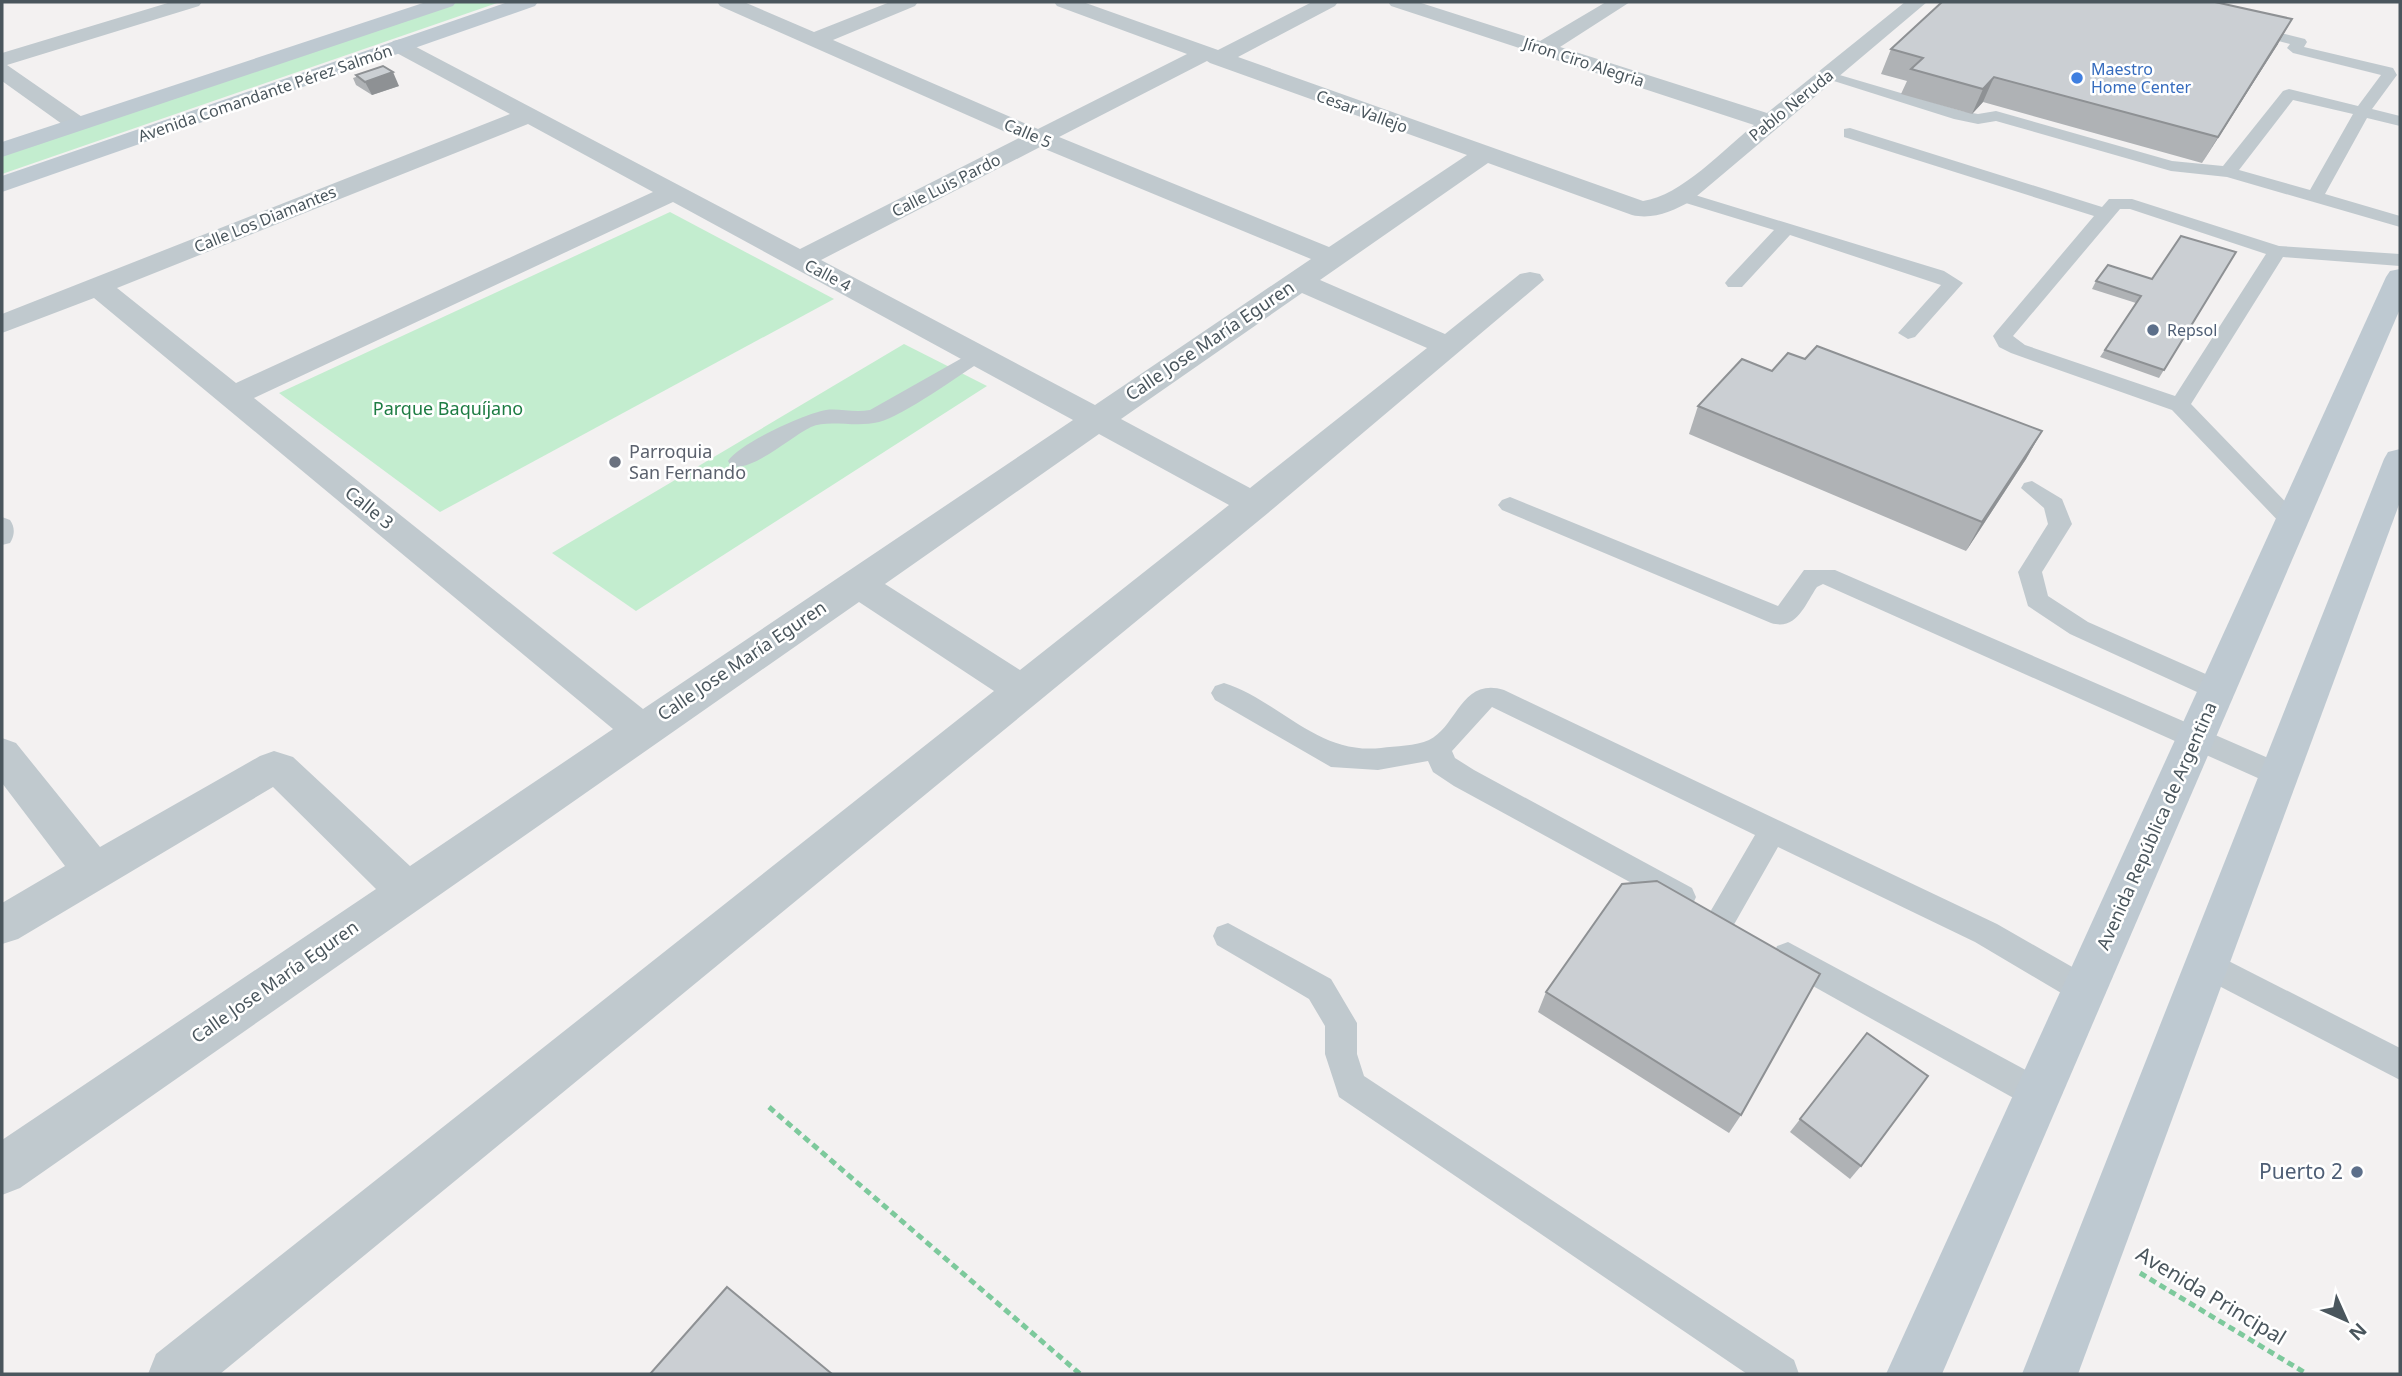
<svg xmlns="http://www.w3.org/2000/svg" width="2402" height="1376" font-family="'Noto Sans',sans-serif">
	<rect width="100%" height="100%" fill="#f3f1f1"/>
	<g fill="#c3edcf">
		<path d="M454 2H500L2 174V154Z"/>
		<path d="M670 212 834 299 440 512 279 393Z"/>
		<path d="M904 344 987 386 636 611 552 553Z"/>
	</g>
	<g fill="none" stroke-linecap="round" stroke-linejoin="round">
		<g stroke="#7dc99c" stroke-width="5" stroke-dasharray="7 4.5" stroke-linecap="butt">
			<path d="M769 1107 1080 1374"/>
			<path d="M2140 1273 2307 1374"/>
		</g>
		<g fill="#c0c9ce" fill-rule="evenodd">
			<path d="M2249 25 2305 39 2307 42 2304 47 2393 68 2397 75 2372 109 2400 116V126L2367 118 2325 194 2400 216V227L2227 177 2171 171 1996 121 1978 124 1954 119 1818 76 1826 71 1962 111 1978 114 1996 111 2172 161 2223 166 2283 91 2289 89 2358 106 2381 75 2293 53 2287 48 2290 44 2244 32V26ZM2293 100 2353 114 2310 190 2239 170Z"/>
			<path d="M1850 128 2102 207 2109 199H2132L2279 246 2400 254V266L2283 257 2191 404 2300 517 2304 522 2300 527H2284L2172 410 2011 353 1999 347 1993 336 1996 332 2094 216 1844 137V129ZM2120 209H2130L2266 254 2175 396 2025 345 2013 336Z"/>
			<path d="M1682 191 1944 271 1963 283 1915 337 1908 339 1898 333 1941 285 1790 235 1742 287H1728L1725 283 1728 279 1774 230 1676 200 1673 196Z"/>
			<path d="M978 349 985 351 988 355 985 359C961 374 903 416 879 422 856 428 828 419 811 427 790 437 753 472 731 466L728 461C740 443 804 414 826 410 839 408 853 413 870 410Z"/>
			<path d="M2032 481 2062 499 2072 524 2042 572 2048 596 2088 622 2226 683 2230 690 2226 697 2217 700 2208 697 2070 634 2028 606 2018 572 2048 524 2044 508 2021 488 2024 483Z"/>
			<path d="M1510 497 1778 606 1804 570H1835L2289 767 2293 775 2289 783 2279 786 2269 783 1823 584 1817 587C1805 604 1797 631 1771 623L1502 510 1498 505 1502 500Z"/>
			<path d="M2 517 10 520C15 527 15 535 10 543L2 545Z"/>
			<path d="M1224 683C1280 701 1317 755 1381 748 1395 746 1416 746 1429 740 1457 727 1461 677 1504 690L1997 924 2095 980 2100 990 2095 1000 2084 1004 2073 1000 1975 942 1778 847 1732 928 1721 932 1710 928 1706 919 1755 835 1492 707 1452 751 1455 758 1474 770 1692 888 1696 897 1692 906 1681 910 1454 786 1433 772 1428 761 1378 770 1331 767 1215 700 1211 693 1215 686Z"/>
			<path d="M1228 923 1331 979 1357 1023V1054L1364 1076 1794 1360 1799 1374H1747L1339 1097 1325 1054V1026L1309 999 1217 945 1213 936 1217 927Z"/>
			<path d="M1788 942 2050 1083 2055 1094 2050 1105 2038 1110 2026 1105 1777 966 1773 956 1777 946Z"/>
			<path d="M2207 950 2400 1048V1080L2196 974 2191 964 2196 954Z"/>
		</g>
		<g fill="#c0c9ce" fill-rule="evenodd">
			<path d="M171 2H202L199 6 7 65 85 119 89 124 85 129H69L2 81V53Z"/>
			<path d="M717 2H744L814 32 890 2H918L915 6 833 40 1038 129 1187 54 1057 6 1054 2H1083L1218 50 1312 2H1338L1335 6 1238 57 1643 201C1681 196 1724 149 1754 125L1391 6 1388 2H1418L1540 41 1606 2H1630L1560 47 1767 113 1905 2H1927L1691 201C1673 211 1653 220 1632 215L1488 163 1320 280 1445 334 1520 274 1530 272 1540 274 1544 280 1268 513 220 1374H148L156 1354 994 691 859 602 20 1188 2 1195V1140L376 889 273 787 18 939 2 944V903L65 866 2 783V738L16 743 100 847 260 756 274 751 293 757 410 866 613 729 94 298 2 333V314L510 114 393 51 390 46 393 41 401 39 800 249 1019 138 720 6ZM1207 61 1210 63 1467 155 1329 247 1059 137ZM528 124 653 192 236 383 117 288ZM1040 147 1311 259 1095 405 821 260ZM673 202 1073 420 643 709 254 398ZM1302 293 1427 348 1250 488 1121 419ZM1099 434 1229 505 1020 670 885 584Z"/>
		</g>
		<g fill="#bec9d1" fill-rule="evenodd">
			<path d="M426 2H456L453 6 2 157V142Z"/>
			<path d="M508 2H538L535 6 2 192V176Z"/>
			<path d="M2400 269V309L1942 1374H1886L2386 277 2390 271Z"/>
			<path d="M2400 449V502L2078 1374H2022L2384 459 2388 452Z"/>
		</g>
	</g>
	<g fill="#afb2b5">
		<path d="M2278 44 2202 163 1983 102 1972 114 1901 94 1907 81 1881 74 1891 49Z"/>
		<path d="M356 75 399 86 372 95 356 85 353 78 356 77Z"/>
		<path d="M2236 252 2159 378 2100 357 2136 303 2092 289 2096 281 2152 279Z"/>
		<path d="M1805 359 2042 431 2026 459 1966 551 1689 434 1698 406 1772 371Z"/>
		<path d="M1546 992 1741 1115 1729 1133 1538 1012Z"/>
		<path d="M1867 1033 1861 1166 1850 1179 1790 1132Z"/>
	</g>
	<g fill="#8e9194">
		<path d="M2292 19 2278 44 2202 163 2218 137Z"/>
		<path d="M393 72 399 86 372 95 365 82Z"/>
		<path d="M1994 77 1983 102 1972 114 1983 89Z"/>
		<path d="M2042 431 2026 459 1966 551 1982 522Z"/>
	</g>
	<g fill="#cbcfd3" stroke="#8e9194" stroke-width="2">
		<path d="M1942 2H2215L2292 19 2218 137 1994 77 1983 89 1911 69 1923 58 1891 49Z"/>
		<path d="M383 66 393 72 365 82 356 75Z"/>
		<path d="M2181 236 2236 252 2164 370 2105 350 2141 296 2096 281 2108 265 2152 279Z"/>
		<path d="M1817 346 2042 431 1982 522 1698 406 1742 359 1772 371 1788 353 1805 359Z"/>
		<path d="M1657 881 1820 974 1741 1115 1546 992 1622 884Z"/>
		<path d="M1867 1033 1928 1076 1861 1166 1800 1119Z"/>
		<path d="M727 1287 832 1374H650Z"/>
	</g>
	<circle fill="#3f7fe0" stroke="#fff" stroke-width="2.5" cx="2077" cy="78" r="7"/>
	<g fill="#5c6f8a" stroke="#fff" stroke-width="2.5">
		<circle cx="2153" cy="330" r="7"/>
		<circle cx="2357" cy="1172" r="7"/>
	</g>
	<circle fill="#6b7280" stroke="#fff" stroke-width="2.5" cx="615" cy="462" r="7"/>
	<g text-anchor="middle" stroke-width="5" stroke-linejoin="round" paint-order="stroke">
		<g font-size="16" fill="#4a565d" stroke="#fff">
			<text transform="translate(1584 62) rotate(18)" y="6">Jíron Ciro Alegria</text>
			<text transform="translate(265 93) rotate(-19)" y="6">Avenida Comandante Pérez Salmón</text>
			<text transform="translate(1791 105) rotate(-39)" y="6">Pablo Neruda</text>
			<text transform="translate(1362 111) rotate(20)" y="6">Cesar Vallejo</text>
			<text transform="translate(1028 133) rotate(23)" y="6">Calle 5</text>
			<text transform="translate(946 185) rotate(-27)" y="6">Calle Luis Pardo</text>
			<text transform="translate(265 219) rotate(-22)" y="6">Calle Los Diamantes</text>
			<text transform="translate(828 275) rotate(28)" y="6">Calle 4</text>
		</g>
		<g font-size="16" fill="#366cbe" stroke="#fff" text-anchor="start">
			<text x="2091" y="75">Maestro<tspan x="2091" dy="18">Home Center</tspan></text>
		</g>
		<g font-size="16" fill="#4e5e75" stroke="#fff" text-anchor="start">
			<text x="2167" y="336">Repsol</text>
		</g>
		<g font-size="18" fill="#4a565d" stroke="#fff">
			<text transform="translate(1210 341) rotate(-34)" y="6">Calle Jose María Eguren</text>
			<text transform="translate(369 508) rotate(39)" y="6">Calle 3</text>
			<text transform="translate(742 661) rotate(-34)" y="6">Calle Jose María Eguren</text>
			<text transform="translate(2157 826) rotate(-66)" y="6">Avenida República de Argentina</text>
			<text transform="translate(275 982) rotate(-35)" y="6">Calle Jose María Eguren</text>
		</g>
		<g font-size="18" fill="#1d7c43" stroke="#fff">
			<text x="448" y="415">Parque Baquíjano</text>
		</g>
		<g font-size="18" fill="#5b616d" stroke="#fff" text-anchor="start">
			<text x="629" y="458">Parroquia<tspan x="629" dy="21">San Fernando</tspan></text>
		</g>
		<g font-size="21" fill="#4e5e75" stroke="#fff" text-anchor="end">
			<text x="2343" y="1179">Puerto 2</text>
		</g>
		<g font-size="21" fill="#4a565d" stroke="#fff">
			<text transform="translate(2211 1296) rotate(31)" y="7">Avenida Principal</text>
		</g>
	</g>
	<rect width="2402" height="1376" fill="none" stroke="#4a565d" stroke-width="7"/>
	<g transform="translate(2346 1320) rotate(135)" stroke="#ffffff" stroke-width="5" paint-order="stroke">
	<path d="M0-5L12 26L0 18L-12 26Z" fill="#4a565d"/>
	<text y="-10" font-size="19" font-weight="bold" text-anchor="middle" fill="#4a565d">N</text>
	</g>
</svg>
